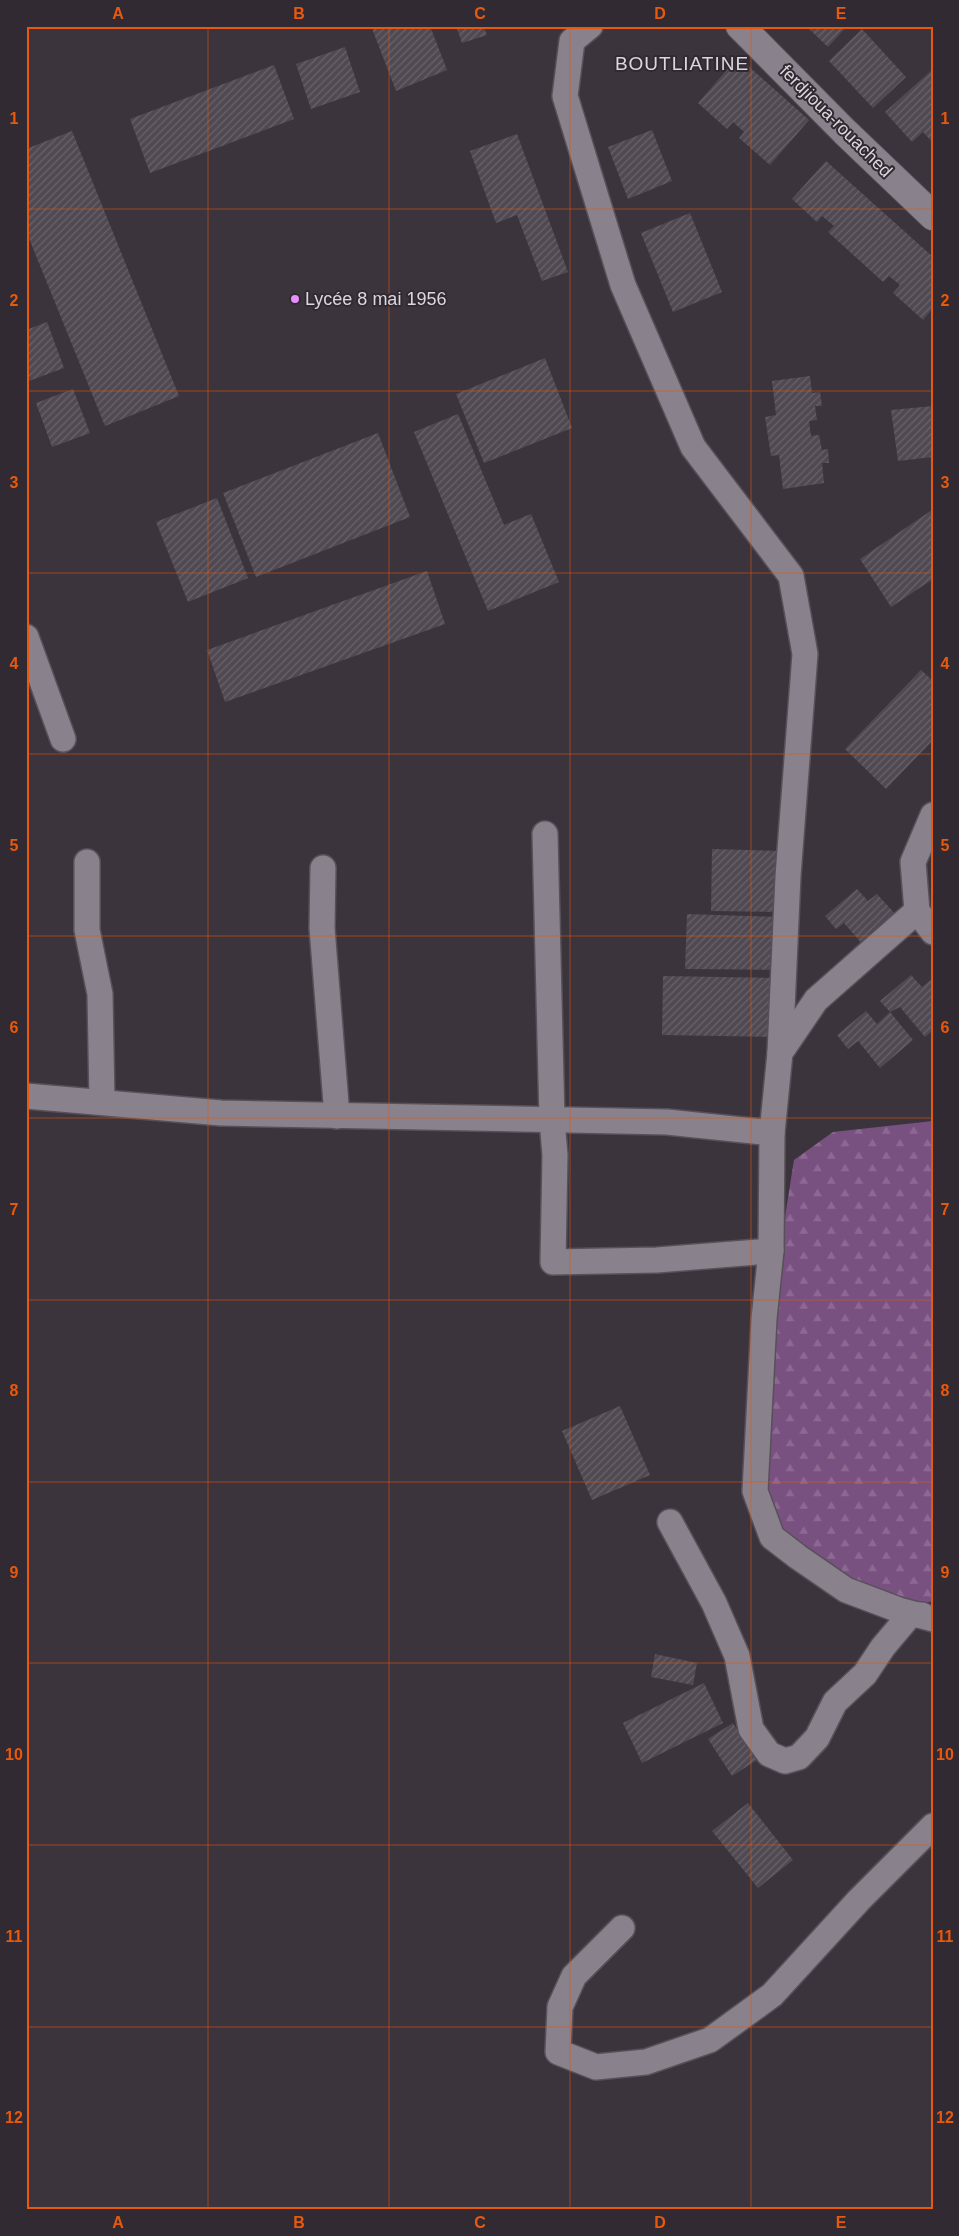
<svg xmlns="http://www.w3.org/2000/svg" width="959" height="2236" font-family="Arial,sans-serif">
	<defs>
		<pattern id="forest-firs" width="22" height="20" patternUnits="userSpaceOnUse" patternTransform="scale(1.25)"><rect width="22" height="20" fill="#795181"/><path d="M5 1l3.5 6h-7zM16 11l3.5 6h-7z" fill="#8b6992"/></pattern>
		<pattern id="building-hatch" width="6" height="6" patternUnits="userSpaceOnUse" patternTransform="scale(1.25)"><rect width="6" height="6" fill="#514952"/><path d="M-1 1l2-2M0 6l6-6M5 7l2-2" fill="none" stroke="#69626a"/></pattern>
	</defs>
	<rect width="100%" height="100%" fill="#3c343d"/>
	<path fill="url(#forest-firs)" d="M933 1121V1601L899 1610 798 1557 755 1502 764 1319 785 1217 794 1160 833 1132Z"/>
	<g fill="url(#building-hatch)">
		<path d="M371 26H430L447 70 396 91Z"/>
		<path d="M456 26H483L487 35 462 43Z"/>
		<path d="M806 26H847L828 47Z"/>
		<path d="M862 29 906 77 873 108 829 61Z"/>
		<path d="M345 47 360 92 311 109 296 64Z"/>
		<path d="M738 57 809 120 770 165 739 138 744 132 733 122 727 129 698 103Z"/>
		<path d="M274 65 294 119 150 173 130 119Z"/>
		<path d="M933 69V143L923 132 912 142 885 112Z"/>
		<path d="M652 130 672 181 628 199 608 147Z"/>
		<path d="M72 131 179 396 105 426 26 231V149Z"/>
		<path d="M517 134 568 272 542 281 517 215 496 223 470 151Z"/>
		<path d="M826 161 933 257V308L923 320 893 293 900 285 889 276 883 282 828 232 834 226 822 216 817 222 792 199Z"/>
		<path d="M690 213 722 292 673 312 641 233Z"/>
		<path d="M47 322 64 368 26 382V330Z"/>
		<path d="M545 358 572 428 484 463 456 394Z"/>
		<path d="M810 376 812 393 820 392 822 406H815L817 420 809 421 811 436 819 435 822 450 828 449 829 463H822L824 483 783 489 779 455 771 456 765 417 776 415 772 381Z"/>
		<path d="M73 389 90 433 52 447 36 403Z"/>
		<path d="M933 406V457L898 461 891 410Z"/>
		<path d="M458 414 504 525 531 514 559 582 488 611 414 432Z"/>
		<path d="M378 433 410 517 256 577 223 493Z"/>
		<path d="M217 498 248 578 188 602 156 522Z"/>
		<path d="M932 510 933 579 891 607 860 559Z"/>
		<path d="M427 571 445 624 225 702 207 650Z"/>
		<path d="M921 670 933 681V740L886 789 845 749Z"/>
		<path d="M712 849 783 851 782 912 711 911Z"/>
		<path d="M857 889 868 901 877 894 898 917 864 946 844 923 836 929 825 916Z"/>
		<path d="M687 914 781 917 780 970 685 969Z"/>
		<path d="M911 975 922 987 933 978V1030L925 1037 900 1007 890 1012 913 1040 880 1068 858 1041 848 1049 837 1035 866 1011 877 1024 890 1012 880 1001Z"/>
		<path d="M663 976 777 978V1037L662 1035Z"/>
		<path d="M620 1406 650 1475 592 1500 562 1431Z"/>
		<path d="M655 1654 697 1663 693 1685 651 1677Z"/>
		<path d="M704 1683 723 1723 642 1763 623 1723Z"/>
		<path d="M733 1723 757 1760 732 1776 708 1739Z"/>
		<path d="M748 1803 793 1860 758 1888 712 1831Z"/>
	</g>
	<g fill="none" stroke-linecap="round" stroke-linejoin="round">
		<defs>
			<g id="street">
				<path d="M590 26 572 41 565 96 623 285 693 447 791 576 805 654 788 876 780 1053"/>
				<path d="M26 637 63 739"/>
				<path d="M933 815 913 862 917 911 933 932"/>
				<path d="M545 834 552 1120 555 1155 553 1262 657 1260 771 1251"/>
				<path d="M87 862V930L100 994 102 1102"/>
				<path d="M323 868 322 928 337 1116"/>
				<path d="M917 911 816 1000 780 1053 772 1133 771 1251 764 1319 755 1491 772 1537 798 1557 846 1590 899 1610 933 1619"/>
				<path d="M26 1096 221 1113 667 1122 772 1133"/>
				<path d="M670 1522 714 1603 737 1656 751 1729 769 1754 785 1761 799 1757 817 1738 835 1702 865 1674 883 1647 910 1615H922"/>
				<path d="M622 1928 574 1976 560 2007 558 2052 596 2067 646 2062 710 2040 772 1995 859 1900 933 1826"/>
			</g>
			<path id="secondary" d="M740 26 845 132 933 216"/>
		</defs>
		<use href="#street" stroke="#575058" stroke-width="28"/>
		<use href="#secondary" stroke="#575058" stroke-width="30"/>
		<use href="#street" stroke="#89818b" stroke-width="25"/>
		<use href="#secondary" stroke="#89818b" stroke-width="28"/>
	</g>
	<path fill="none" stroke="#e8590c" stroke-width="1" stroke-opacity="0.55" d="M208 26V2210M389 26V2210M570 26V2210M751 26V2210M26 209H933M26 391H933M26 573H933M26 754H933M26 936H933M26 1118H933M26 1300H933M26 1482H933M26 1663H933M26 1845H933M26 2027H933"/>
	<circle fill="#ea8dfd" stroke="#312a33" stroke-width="2" cx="295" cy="299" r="5"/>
	<g text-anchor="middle" stroke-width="4" stroke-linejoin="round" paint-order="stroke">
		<g font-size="18" fill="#dcd7dc" stroke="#312a33">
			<text transform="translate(836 121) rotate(45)" y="6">ferdjioua-rouached</text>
		</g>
		<g font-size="18" fill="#dcd7dc" stroke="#312a33" text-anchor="start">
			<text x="305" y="305">Lycée 8 mai 1956</text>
		</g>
		<g font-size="19" letter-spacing="1" fill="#dcd7dc" stroke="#312a33">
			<text x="682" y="70">BOUTLIATINE</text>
		</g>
	</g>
	<rect width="959" height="2236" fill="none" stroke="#312a33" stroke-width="55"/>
	<rect x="28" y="28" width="904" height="2180" fill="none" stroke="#e8590c" stroke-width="2"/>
	<g font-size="16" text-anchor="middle" font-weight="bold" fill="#e8590c">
		<text x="118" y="19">A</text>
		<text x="299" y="19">B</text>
		<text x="480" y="19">C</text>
		<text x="660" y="19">D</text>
		<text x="841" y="19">E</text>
		<text x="14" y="124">1</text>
		<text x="945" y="124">1</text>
		<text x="14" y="306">2</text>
		<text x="945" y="306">2</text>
		<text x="14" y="488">3</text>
		<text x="945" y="488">3</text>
		<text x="14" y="669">4</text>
		<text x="945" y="669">4</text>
		<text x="14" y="851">5</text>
		<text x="945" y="851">5</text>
		<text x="14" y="1033">6</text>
		<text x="945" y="1033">6</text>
		<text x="14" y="1215">7</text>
		<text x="945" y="1215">7</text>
		<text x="14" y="1396">8</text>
		<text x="945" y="1396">8</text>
		<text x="14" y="1578">9</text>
		<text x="945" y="1578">9</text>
		<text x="14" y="1760">10</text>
		<text x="945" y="1760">10</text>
		<text x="14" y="1942">11</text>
		<text x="945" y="1942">11</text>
		<text x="14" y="2123">12</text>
		<text x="945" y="2123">12</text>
		<text x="118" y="2228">A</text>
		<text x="299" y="2228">B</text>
		<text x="480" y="2228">C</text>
		<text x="660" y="2228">D</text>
		<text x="841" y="2228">E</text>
	</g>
</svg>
